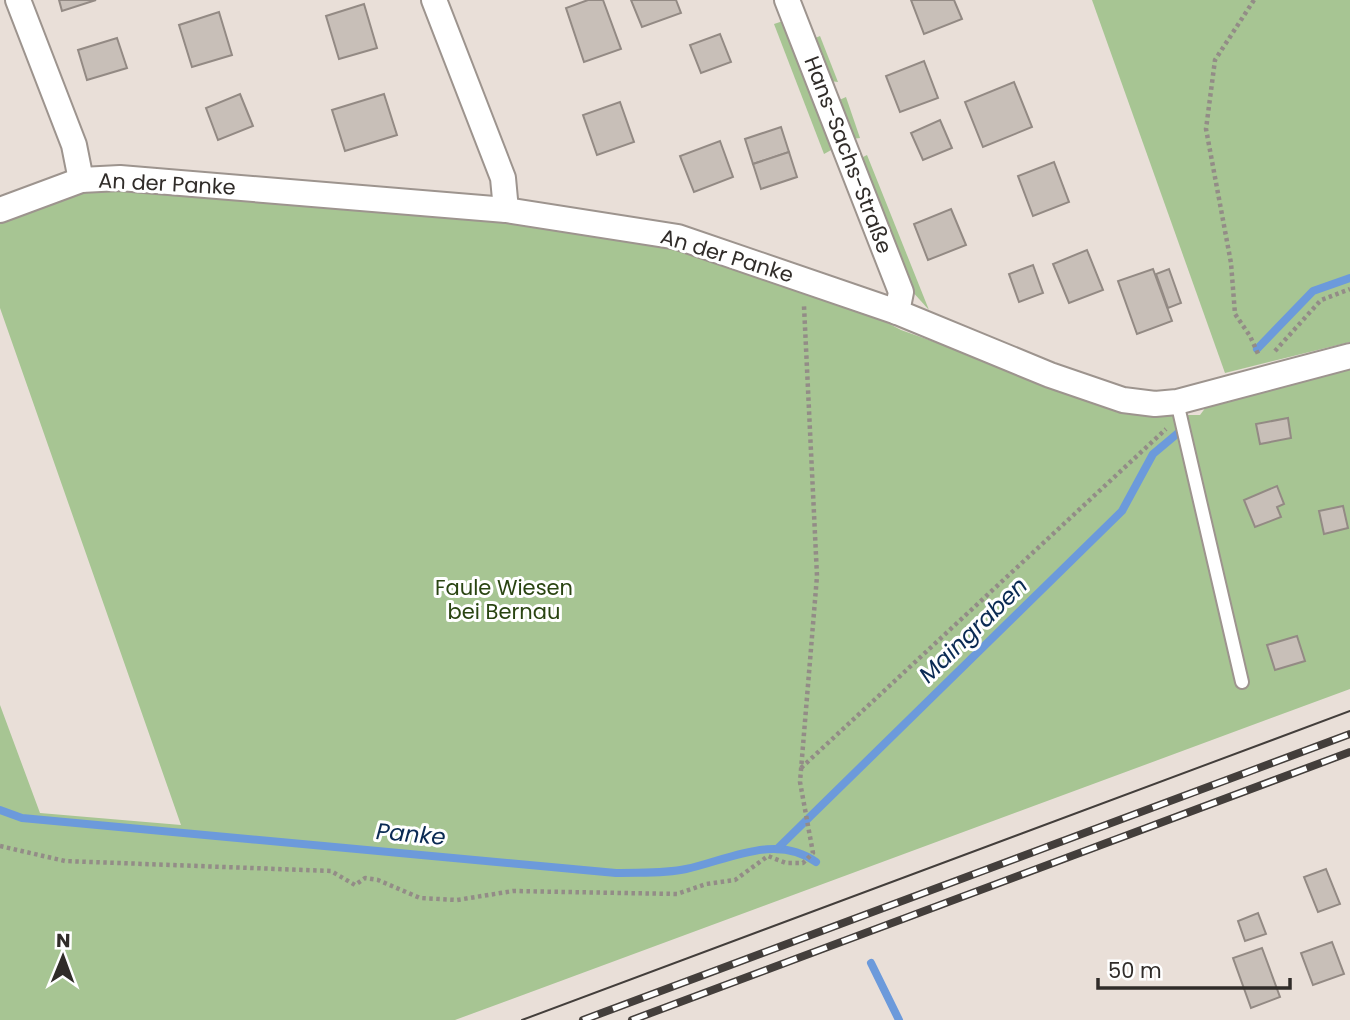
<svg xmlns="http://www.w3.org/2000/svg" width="1350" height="1020" font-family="Poppins,sans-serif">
	<rect width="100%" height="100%" fill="#e9dfd8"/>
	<g fill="#a7c593">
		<path d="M1092 0H1350V342L1225 373Z"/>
		<path d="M783 21 833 149 824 154 774 24Z"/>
		<path d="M820 36 838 82 830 81 813 39Z"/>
		<path d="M846 97 860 138 852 139 837 101Z"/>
		<path d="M867 155 929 310 911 290 859 159Z"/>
		<path d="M103 190 517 219 671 247 865 311 901 330 1122 409 1171 415H1200L1206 407 1350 367V689L455 1020H0V705L40 813 181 825 0 308V221L57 198Z"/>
	</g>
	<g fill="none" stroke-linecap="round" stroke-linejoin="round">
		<g stroke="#6c9adb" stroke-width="8">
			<path d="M1257 349 1313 291 1350 278"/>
			<path d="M0 810 22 818 616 873C639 872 664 874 686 869 728 860 776 833 816 862"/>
			<path d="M777 849 1122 511 1153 454 1184 428"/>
			<path d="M871 963 899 1020"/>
		</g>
	</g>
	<g fill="#c8bfb8" stroke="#938a84" stroke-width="2">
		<path d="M59 0H96L62 11Z"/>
		<path d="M588 0H603L621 49 584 62 566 8Z"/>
		<path d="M631 0H676L681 13 642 27Z"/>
		<path d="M911 0H954L962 19 924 34Z"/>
		<path d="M364 4 377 48 339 59 326 16Z"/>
		<path d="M219 12 232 55 192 67 179 25Z"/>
		<path d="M720 34 731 62 701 73 690 45Z"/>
		<path d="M117 38 127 68 87 80 78 50Z"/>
		<path d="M924 61 938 98 900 112 886 76Z"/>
		<path d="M1014 82 1032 127 983 147 965 102Z"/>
		<path d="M240 94 253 126 218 140 206 108Z"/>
		<path d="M384 94 397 135 345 151 332 110Z"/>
		<path d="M620 102 634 142 597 155 583 115Z"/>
		<path d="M940 120 952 148 923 160 911 133Z"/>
		<path d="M781 127 789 152 753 164 745 139Z"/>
		<path d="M720 141 733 177 694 192 680 156Z"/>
		<path d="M789 152 797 177 761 189 753 164Z"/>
		<path d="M1054 162 1069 202 1033 216 1018 176Z"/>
		<path d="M951 209 966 245 928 260 914 224Z"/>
		<path d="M1087 250 1103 290 1069 303 1053 264Z"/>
		<path d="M1033 265 1043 293 1019 302 1009 274Z"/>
		<path d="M1153 269 1172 321 1137 334 1118 281Z"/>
		<path d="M1169 269 1181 303 1168 308 1156 274Z"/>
		<path d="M1288 418 1291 438 1260 444 1256 424Z"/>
		<path d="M1277 486 1284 504 1277 507 1281 517 1255 527 1244 500Z"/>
		<path d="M1343 506 1348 528 1324 534 1319 511Z"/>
		<path d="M1297 636 1305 661 1275 670 1267 645Z"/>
		<path d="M1326 869 1340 904 1318 912 1304 877Z"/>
		<path d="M1258 913 1266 934 1245 941 1238 921Z"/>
		<path d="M1332 942 1344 974 1313 985 1301 953Z"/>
		<path d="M1262 948 1280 997 1251 1008 1233 958Z"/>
	</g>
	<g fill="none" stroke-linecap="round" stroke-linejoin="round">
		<defs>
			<path id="service" d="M1177 402 1242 682"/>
			<g id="minor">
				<path d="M18 0 74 145 81 180"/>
				<path d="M434 0 503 178 506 210"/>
				<path d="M787 0 901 292 897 312"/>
				<path d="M0 210 81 180 120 178 506 210 678 237 897 312 1050 375 1123 400 1155 404 1177 402 1350 356"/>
			</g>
		</defs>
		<use href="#service" stroke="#9d948e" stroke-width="16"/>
		<use href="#minor" stroke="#9d948e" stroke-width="28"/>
		<g stroke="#938c87" stroke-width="4.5" stroke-dasharray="3.5 3.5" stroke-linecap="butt">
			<path d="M1254 0 1215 60 1206 129 1231 263 1235 314 1250 336 1259 356"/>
			<path d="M1275 351 1321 300 1350 289"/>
			<path d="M801 768 1166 429"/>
			<path d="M0 846 65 861 331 871 355 885 365 878 378 880 420 898 457 900 513 891 677 894 706 884 735 880 768 856 786 863H803L813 853 800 782 817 576 804 306"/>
		</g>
		<use href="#service" stroke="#fff" stroke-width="12"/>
		<use href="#minor" stroke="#fff" stroke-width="24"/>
		<path stroke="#433e3b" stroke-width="2" d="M522 1020 1350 711"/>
		<defs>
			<g id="rail">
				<path d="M583 1020 1350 734"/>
				<path d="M632 1020 1350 752"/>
			</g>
		</defs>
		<use href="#rail" stroke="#433e3b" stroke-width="8"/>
		<use href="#rail" stroke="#fff" stroke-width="5" stroke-dasharray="16" stroke-linecap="butt"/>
	</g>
	<g text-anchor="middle" stroke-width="6" stroke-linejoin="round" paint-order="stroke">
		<g font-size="21" fill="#302c29" stroke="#fff">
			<text transform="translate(848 155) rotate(69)" y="7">Hans-Sachs-Straße</text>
			<text transform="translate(167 184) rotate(3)" y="7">An der Panke</text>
			<text transform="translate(727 256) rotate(17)" y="7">An der Panke</text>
		</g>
		<g font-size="21" fill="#294411" stroke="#fff">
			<text x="504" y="595">Faule Wiesen<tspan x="504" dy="24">bei Bernau</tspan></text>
		</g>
		<g font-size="23" font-style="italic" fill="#0a2a53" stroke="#fff">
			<text transform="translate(973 630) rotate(-44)" y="8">Maingraben</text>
			<text transform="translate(411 834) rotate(5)" y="8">Panke</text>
		</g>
	</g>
	<g transform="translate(63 957) rotate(1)" stroke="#ffffff" stroke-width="5" paint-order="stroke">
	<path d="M0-5L12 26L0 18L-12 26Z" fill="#302c29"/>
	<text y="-10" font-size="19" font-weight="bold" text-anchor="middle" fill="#302c29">N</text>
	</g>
	<path d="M1098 978v10h192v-10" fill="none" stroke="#302c29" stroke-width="3.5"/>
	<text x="1108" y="978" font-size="21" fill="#302c29" stroke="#ffffff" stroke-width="5" paint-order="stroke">50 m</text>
</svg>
